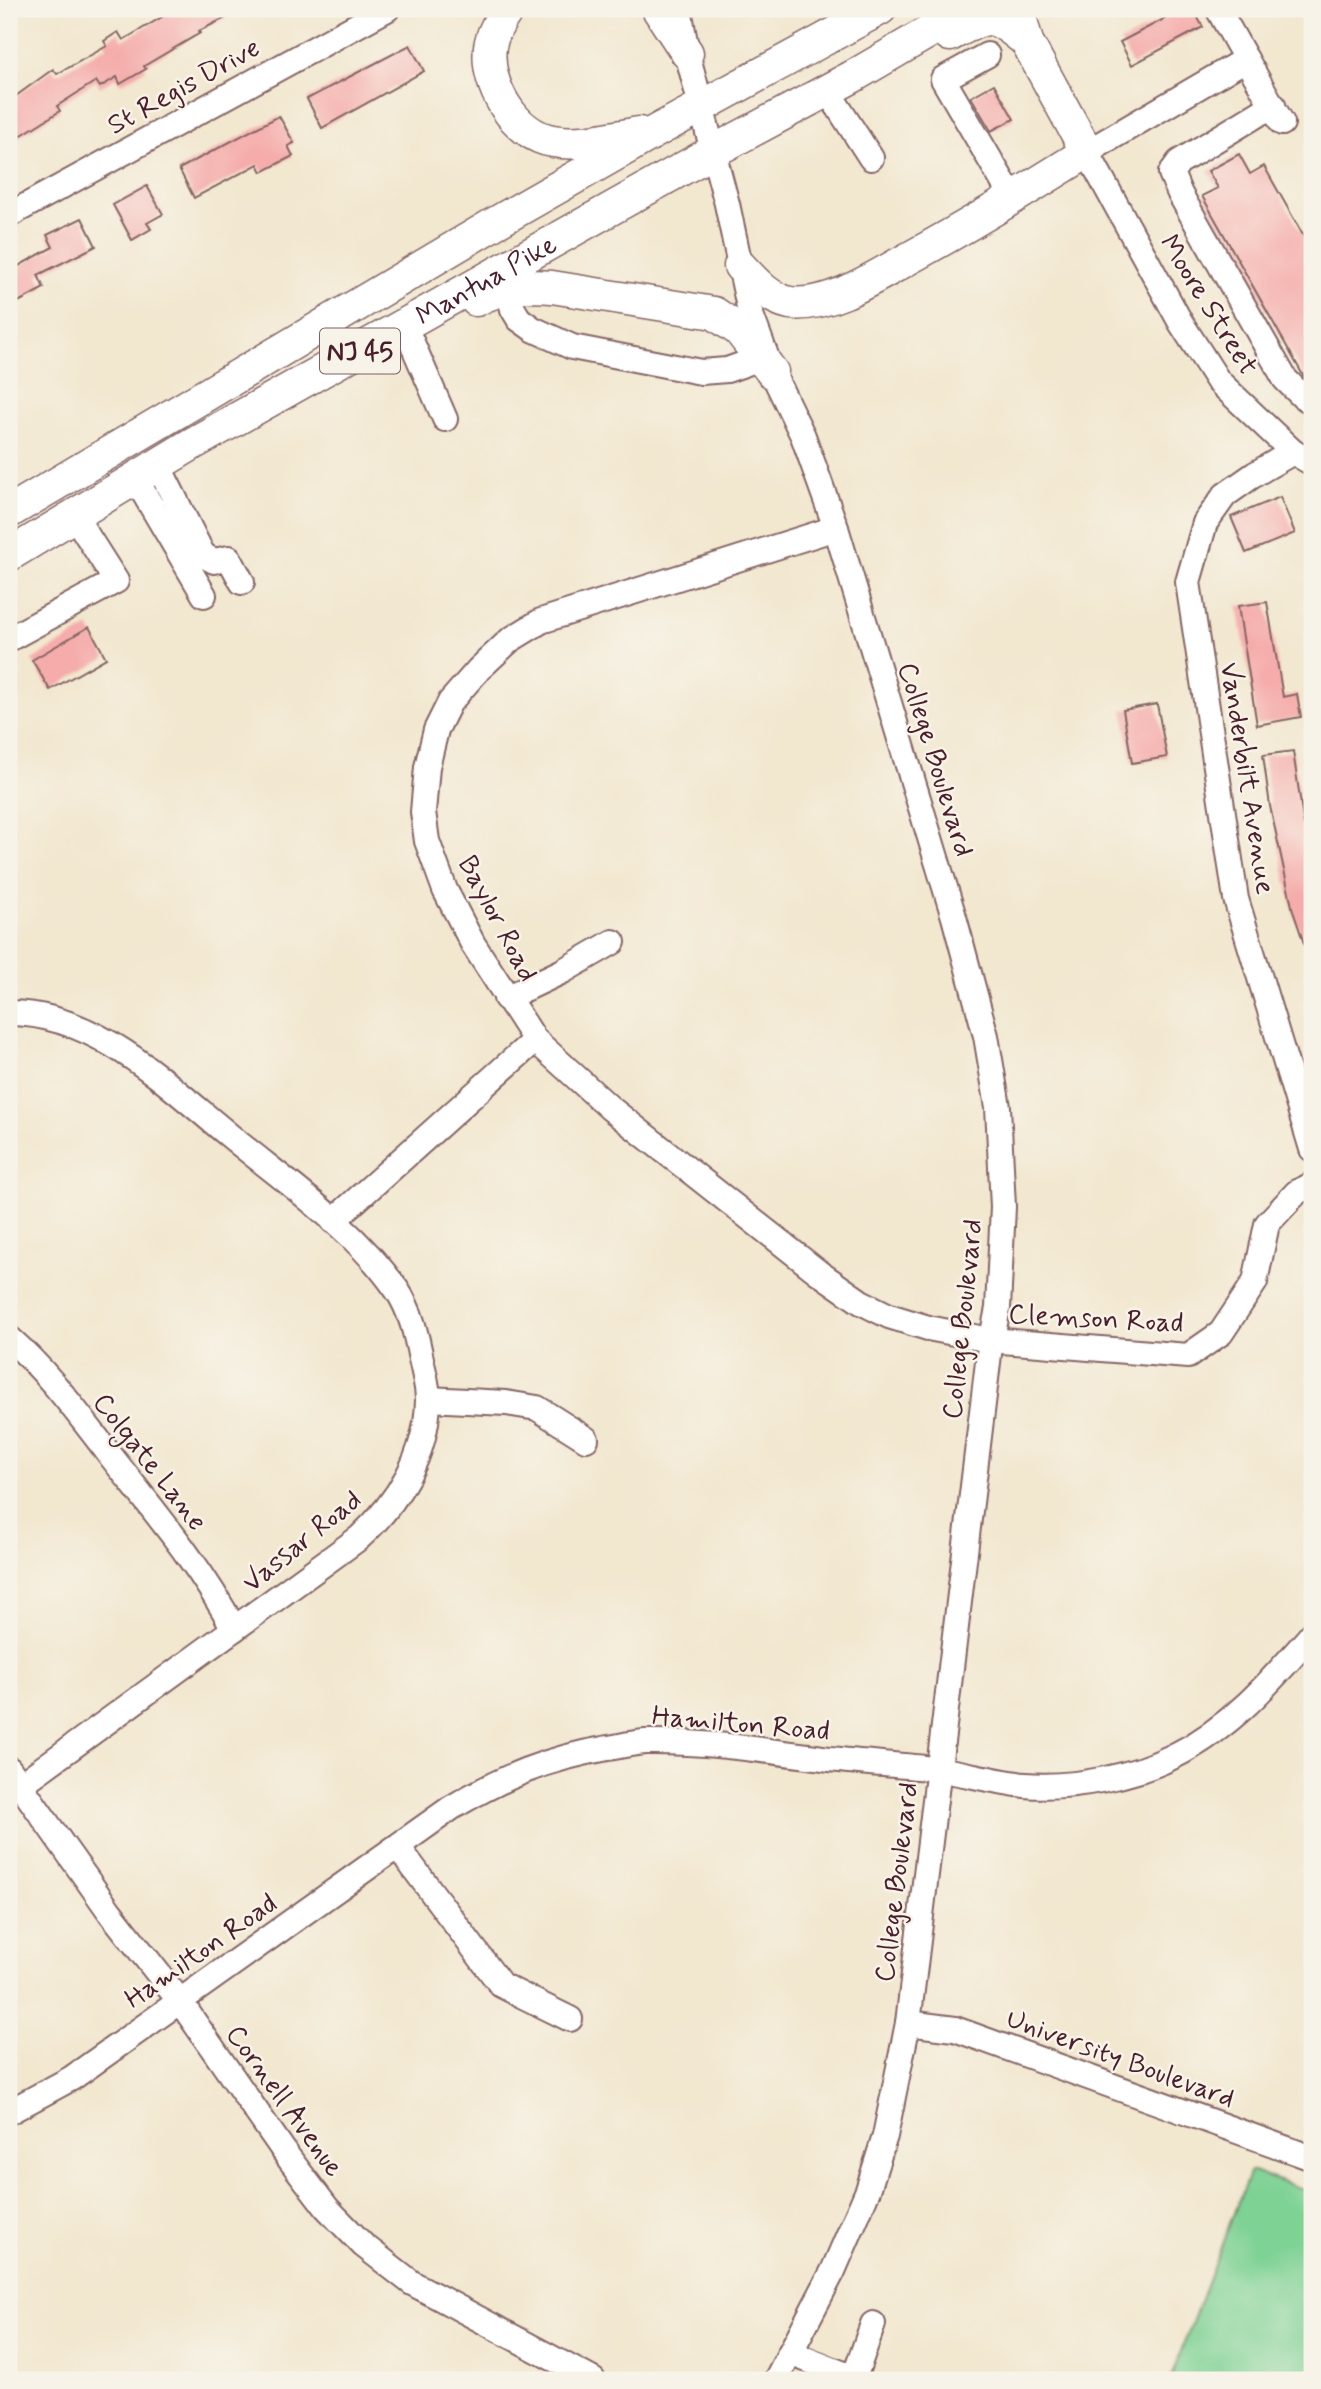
<svg xmlns="http://www.w3.org/2000/svg" width="1321" height="2389" font-family="Mynerve,sans-serif">
	<rect width="100%" height="100%" fill="#f7f3e8"/>
	<filter id="ink" filterUnits="userSpaceOnUse"><feTurbulence type="fractalNoise" baseFrequency=".0143" numOctaves="2"/><feDisplacementMap in="SourceGraphic" scale="14" xChannelSelector="R" yChannelSelector="G"/><feConvolveMatrix kernelMatrix="1 2 1 2 8 2 1 2 1" color-interpolation-filters="sRGB"/></filter>
	<filter id="wash" filterUnits="userSpaceOnUse"><feTurbulence type="fractalNoise" baseFrequency=".00686" numOctaves="4" result="noise"/><feDisplacementMap in="SourceGraphic" scale="28" xChannelSelector="R" yChannelSelector="G"/><feGaussianBlur stdDeviation="1.57" result="paint"/><feColorMatrix in="noise" values="0 0 0 0 0 0 0 0 0 0 0 0 0 0 0 0 0 1.4 0 .05"/><feComposite in="paint" operator="in"/></filter>
	<g filter="url(#wash)">
		<rect width="100%" height="100%" fill="#f2e7cf"/>
		<path fill="#7ed294" stroke="#647860" stroke-width="2" d="M1250 2171 1312 2192V2380H1170Z"/>
		<g id="blocks">
			<g fill="#f5acaa">
				<path d="M163 9H243L199 31 200 33 144 66 146 69 120 84 117 77 100 87 96 81 57 106 60 111 9 143V101L53 69 57 74 107 46 104 41 118 32 123 40 167 14Z"/>
				<path d="M1183 9H1193L1203 27 1132 65 1120 42Z"/>
				<path d="M410 45 424 71 322 128 307 99Z"/>
				<path d="M994 84 1014 119 991 131 971 97Z"/>
				<path d="M279 116 294 143 288 146 293 156 262 172 258 164 194 198 179 169Z"/>
				<path d="M1239 154 1250 174 1264 166 1312 251V385L1304 377 1202 196 1218 188 1208 171Z"/>
				<path d="M147 186 163 214 147 223 151 229 132 240 113 205Z"/>
				<path d="M82 218 96 246 38 275 44 288 9 307V271L53 247 47 235Z"/>
				<path d="M1280 497 1295 533 1246 553 1231 517Z"/>
				<path d="M1267 602 1283 697 1297 694 1301 717 1257 725 1238 606Z"/>
				<path d="M89 627 106 658 50 690 32 660Z"/>
				<path d="M1157 704 1167 757 1132 763 1123 710Z"/>
				<path d="M1293 751 1304 826 1308 825 1312 846V958H1309L1293 911 1270 806 1263 755Z"/>
			</g>
		</g>
	</g>
	<g filter="url(#ink)">
		<use href="#blocks" fill-opacity="0" stroke="#856564" stroke-width="2"/>
		<g fill="none" stroke-linecap="round" stroke-linejoin="round">
			<defs>
				<g id="minor">
					<path d="M679 9 687 53 727 204 750 312 772 372 803 436 836 528 954 917 986 1036 998 1107 1003 1207 998 1308 989 1354 908 2023 885 2136 868 2190 833 2271 776 2380"/>
					<path d="M1218 9 1246 59"/>
					<path d="M987 55 943 79 1013 199"/>
					<path d="M827 90 871 158"/>
					<path d="M1273 105 1179 162 1171 173 1180 194 1285 379 1302 396 1312 402"/>
					<path d="M1282 123 1246 59 1087 152 1181 323 1218 381 1293 452 1312 463"/>
					<path d="M9 215 387 9"/>
					<path d="M508 289 513 309 519 319 533 329 572 347 701 372 727 370 761 358"/>
					<path d="M409 336 445 419"/>
					<path d="M1293 452 1255 474 1225 495 1205 523 1188 582 1236 899 1312 1149"/>
					<path d="M158 465 203 555 214 561 229 558 242 582"/>
					<path d="M135 478 204 595"/>
					<path d="M836 528 541 621 510 640 479 669 450 702 436 730 427 767 423 812 427 841 445 890 473 944 535 1040 610 1108 818 1272 861 1302 889 1316 928 1328 990 1340 1188 1356 1221 1333 1255 1282 1267 1224 1297 1192 1312 1185"/>
					<path d="M9 639 116 581 74 515"/>
					<path d="M506 998 563 971 613 942"/>
					<path d="M9 1013C97 1013 166 1084 230 1136 287 1183 354 1228 397 1290 411 1311 416 1334 421 1359 424 1372 428 1387 428 1400 427 1455 398 1502 359 1538L20 1785"/>
					<path d="M333 1221 535 1040"/>
					<path d="M9 1338C48 1372 78 1414 110 1455 154 1511 201 1566 234 1629"/>
					<path d="M428 1399 506 1403 537 1408 586 1439"/>
					<path d="M9 1769 110 1912 179 2000 288 2157 327 2208 363 2245 412 2283 593 2380"/>
					<path d="M398 1847 501 1985 570 2019"/>
					<path d="M908 2023 955 2029 1312 2158"/>
					<path d="M9 2112 72 2078 451 1808C505 1776 546 1759 608 1748 620 1746 633 1743 645 1742 707 1741 769 1751 830 1759 865 1763 900 1765 936 1769 965 1773 995 1782 1025 1785 1071 1789 1133 1777 1174 1756 1231 1728 1271 1681 1312 1634"/>
					<path d="M790 2353 854 2378 873 2324"/>
				</g>
				<g id="major">
					<path d="M508 9C500 20 492 33 490 47 485 84 514 135 553 141 581 146 612 137 639 133"/>
					<path d="M658 9 687 53"/>
					<path d="M950 35C990 14 991 12 1027 42"/>
					<path d="M740 266C754 281 769 299 790 303 830 308 880 274 913 256 973 223 1030 188 1087 152L1027 42 1018 9"/>
					<path d="M476 300C499 287 526 285 552 287L714 313 739 330 772 372"/>
					<path d="M9 512 492 225 658 130 880 9"/>
					<path id="s1" d="M9 555 192 444 714 151 852 77 968 9"/>
				</g>
			</defs>
			<use href="#minor" stroke="#856564" stroke-width="28"/>
			<use href="#major" stroke="#856564" stroke-width="35"/>
			<use href="#minor" stroke="#fff" stroke-width="24"/>
			<use href="#major" stroke="#fff" stroke-width="32"/>
		</g>
	</g>
	<g text-anchor="middle" stroke-width="5" stroke-linejoin="round" paint-order="stroke">
		<rect fill="#f7f3e8" stroke="#7e5f64" stroke-width="2" x="320" y="328.5" width="80" height="45" rx="5"/>
		<g font-size="26" font-weight="bold" fill="#4a1f2b">
			<text x="360" y="360">NJ 45</text>
		</g>
		<g font-size="28" fill="#4a1f2b" stroke="#f7f3e8">
			<text transform="translate(183 85) rotate(-29)" y="10">St Regis Drive</text>
			<text dy="10" stroke="none"><textPath href="#s1" startOffset="551">Mantua Pike</textPath></text>
			<text transform="translate(1210 304) rotate(58)" y="10">Moore Street</text>
			<text transform="translate(937 759) rotate(73)" y="10">College Boulevard</text>
			<text transform="translate(1249 778) rotate(81)" y="10">Vanderbilt Avenue</text>
			<text transform="translate(499 918) rotate(62)" y="10">Baylor Road</text>
			<text transform="translate(1096 1317) rotate(3)" y="10">Clemson Road</text>
			<text transform="translate(961 1319) rotate(-84)" y="10">College Boulevard</text>
			<text transform="translate(151 1461) rotate(52)" y="10">Colgate Lane</text>
			<text transform="translate(301 1540) rotate(-39)" y="10">Vassar Road</text>
			<text transform="translate(741 1722) rotate(5)" y="10">Hamilton Road</text>
			<text transform="translate(895 1882) rotate(-83)" y="10">College Boulevard</text>
			<text transform="translate(200 1950) rotate(-35)" y="10">Hamilton Road</text>
			<text transform="translate(1121 2057) rotate(20)" y="10">University Boulevard</text>
			<text transform="translate(286 2100) rotate(54)" y="10">Cornell Avenue</text>
		</g>
	</g>
	<rect width="1321" height="2389" fill="none" stroke="#f7f3e8" stroke-width="35"/>
</svg>
